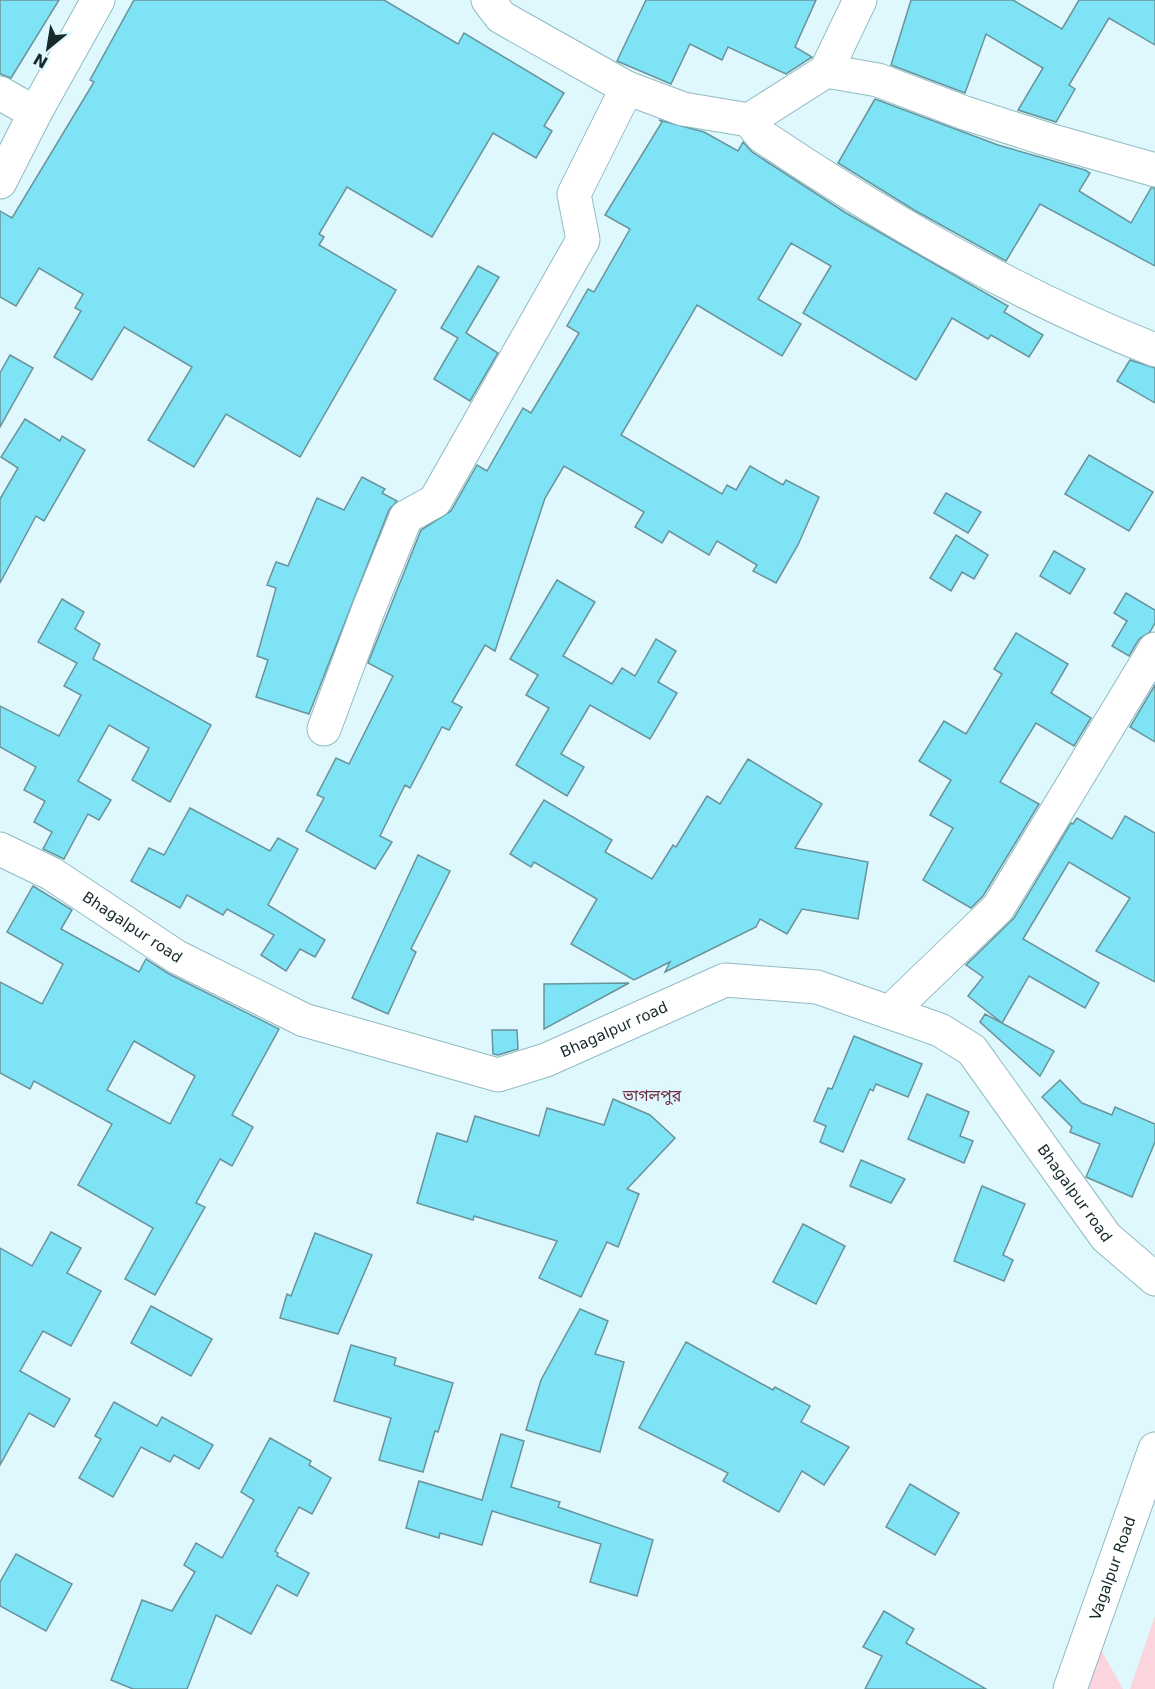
<svg xmlns="http://www.w3.org/2000/svg" width="1155" height="1689" font-family="'DejaVu Sans','Noto Sans Bengali',sans-serif">
	<rect width="100%" height="100%" fill="#def8fd"/>
	<g fill="#fbd4de">
		<path d="M1155 1616V1689H1130Z"/>
		<path d="M1091 1632 1123 1689H1083Z"/>
	</g>
	<g fill="#7fe3f6" stroke="#69939b" stroke-width="1.5" fill-rule="evenodd">
		<path d="M0 0H59L11 78 0 74Z"/>
		<path d="M134 0H384L458 44 464 33 564 93 544 126 552 131 536 158 493 133 432 237 347 187 319 234 324 237 319 245 396 290 300 457 226 414 194 467 148 440 192 367 124 327 92 380 54 357 81 311 75 308 83 294 39 268 16 306 0 297V211L12 218 94 82 90 80Z"/>
		<path d="M646 0H816L795 47 812 57 786 74 728 47 722 60 690 44 671 84 617 61Z"/>
		<path d="M911 0H1013L1062 29 1079 0H1155V45L1109 18 1069 85 1075 89 1056 122 1018 110 1043 68 986 34 965 93 891 65Z"/>
		<path d="M875 99 998 145 1085 170 1090 173 1079 191 1131 223 1151 188H1155V266L1040 204 1006 261 914 210 838 163Z"/>
		<path d="M659 120 704 132 738 151 743 142 752 152 846 213 1008 306 1004 312 1043 335 1029 357 991 335 988 339 952 318 916 380 803 313 831 266 791 243 758 299 801 324 782 356 697 305 621 435 722 494 727 485 736 490 750 466 783 485 786 480 819 497 798 545 776 583 753 571 757 565 717 541 709 555 669 531 662 543 635 527 644 512 564 466 545 498 495 651 485 645 452 702 462 707 449 730 442 727 410 788 405 785 380 836 392 842 375 869 306 831 324 798 317 795 336 758 349 764 393 676 368 663 421 530 451 511 477 465 487 471 523 408 531 413 579 333 567 326 588 289 594 292 630 229 605 215 662 122Z"/>
		<path d="M478 266 499 277 466 333 498 353 470 401 434 379 458 338 441 328Z"/>
		<path d="M10 355 33 368 0 427V373Z"/>
		<path d="M1130 360 1155 368V403L1117 381Z"/>
		<path d="M25 419 60 441 62 436 85 450 44 521 36 516 0 583V499L18 468 1 457Z"/>
		<path d="M1089 455 1153 492 1129 531 1065 494Z"/>
		<path d="M362 477 385 489 382 493 397 501 389 510 309 714 256 697 268 660 257 656 276 588 267 585 276 562 288 566 317 498 344 510Z"/>
		<path d="M946 493 981 512 968 533 934 513Z"/>
		<path d="M956 535 988 555 974 579 962 572 951 591 930 578Z"/>
		<path d="M1054 551 1085 569 1070 594 1040 576Z"/>
		<path d="M557 580 595 602 563 656 612 684 622 668 635 676 656 639 676 651 658 682 677 693 650 739 590 705 561 754 584 767 567 796 516 765 549 708 526 695 538 675 510 659Z"/>
		<path d="M1126 593 1155 610V623L1150 632 1139 639 1129 656 1112 646 1127 621 1114 613Z"/>
		<path d="M62 599 84 612 75 629 100 644 93 659 211 725 170 802 132 780 149 748 109 725 78 781 111 800 99 820 88 814 64 859 43 849 52 832 34 822 45 801 24 790 36 767 0 747V706L59 736 81 695 64 686 77 663 38 642Z"/>
		<path d="M1016 633 1068 664 1051 693 1091 718 1074 746 1036 723 1000 782 1039 804 983 896 971 908 923 880 953 828 930 815 951 780 919 761 944 721 966 734 1002 674 994 669Z"/>
		<path d="M1155 685V742L1130 727Z"/>
		<path d="M748 759 822 804 795 848 868 862 858 919 802 909 787 934 760 919 756 927 665 972 670 962 634 980 571 944 597 899 534 862 531 867 510 854 544 800 612 840 605 852 652 879 673 845 676 847 707 796 720 804Z"/>
		<path d="M190 808 270 851 278 838 298 849 268 905 325 940 315 957 300 949 286 971 261 955 274 935 227 909 223 915 187 895 180 908 131 881 149 848 164 855Z"/>
		<path d="M1125 816 1155 833V982L1096 951 1130 898 1069 862 1023 939 1099 983 1085 1008 1029 976 1002 1023 968 996 983 977 966 965 1014 918 1071 823 1073 824 1077 818 1112 839Z"/>
		<path d="M418 855 450 871 411 949 416 952 388 1014 352 998Z"/>
		<path d="M33 886 72 910 61 929 139 972 146 959 169 974 279 1029 232 1115 253 1127 232 1166 220 1159 196 1203 205 1207 155 1295 125 1279 153 1228 78 1185 112 1124 34 1081 30 1089 0 1073V982L42 1004 63 964 7 932ZM134 1041 195 1076 170 1124 107 1090Z"/>
		<path d="M629 983 544 1029V984Z"/>
		<path d="M985 1014 1054 1051 1040 1076 980 1022Z"/>
		<path d="M492 1030H517L518 1049 498 1055 493 1054Z"/>
		<path d="M854 1036 922 1064 908 1097 876 1084 873 1091 870 1089 843 1152 820 1142 826 1126 814 1121 828 1088 832 1089Z"/>
		<path d="M1060 1080 1082 1103 1112 1115 1115 1107 1155 1124V1142L1132 1197 1086 1177 1100 1144 1070 1132 1072 1127 1042 1097Z"/>
		<path d="M927 1094 969 1112 960 1136 973 1141 964 1163 908 1139Z"/>
		<path d="M613 1099 650 1115 675 1138 627 1189 639 1194 618 1247 607 1242 581 1297 539 1278 557 1241 474 1216 473 1220 417 1203 437 1133 467 1142 475 1116 539 1136 547 1108 604 1125Z"/>
		<path d="M861 1160 905 1179 891 1203 850 1186Z"/>
		<path d="M982 1186 1025 1204 1003 1255 1013 1260 1004 1281 954 1261Z"/>
		<path d="M803 1224 845 1246 816 1304 773 1282Z"/>
		<path d="M51 1232 81 1248 67 1273 101 1291 71 1346 43 1331 20 1371 70 1399 54 1427 29 1413 0 1465V1248L32 1266Z"/>
		<path d="M315 1233 372 1255 338 1334 280 1318 287 1294 291 1296Z"/>
		<path d="M151 1306 212 1339 191 1376 131 1343Z"/>
		<path d="M580 1309 608 1321 595 1354 624 1362 600 1452 526 1430 541 1380Z"/>
		<path d="M686 1342 773 1390 775 1387 810 1406 801 1422 849 1447 824 1485 802 1471 779 1512 723 1481 728 1473 639 1428Z"/>
		<path d="M351 1345 396 1358 394 1365 453 1383 438 1432 435 1431 423 1472 379 1460 391 1418 334 1401Z"/>
		<path d="M114 1402 157 1426 162 1417 213 1445 199 1469 174 1455 170 1462 141 1447 113 1497 79 1478 101 1439 95 1436Z"/>
		<path d="M501 1434 524 1441 511 1487 560 1502 558 1507 653 1540 637 1596 590 1582 601 1544 492 1511 482 1545 440 1533 439 1538 406 1528 419 1481 482 1500Z"/>
		<path d="M270 1438 311 1461 309 1465 331 1478 312 1514 299 1507 275 1551 278 1553 277 1556 309 1573 297 1596 277 1585 251 1634 216 1615 187 1689H133L111 1680 142 1600 172 1611 195 1572 184 1565 196 1543 222 1558 254 1500 241 1492Z"/>
		<path d="M910 1484 959 1513 935 1555 886 1527Z"/>
		<path d="M16 1554 72 1584 46 1631 0 1606V1582Z"/>
		<path d="M884 1611 914 1629 906 1643 986 1689H865L882 1656 863 1647Z"/>
	</g>
	<g fill="none" stroke-linecap="round" stroke-linejoin="round">
		<defs>
			<g id="minor">
				<path d="M488 0 501 17 627 88 683 109 749 120 762 136C886 219 1016 295 1155 350"/>
				<path d="M826 71 860 0"/>
				<path d="M0 93 35 113"/>
				<path d="M749 120 826 71 878 80 965 113 1046 139 1155 170"/>
				<path d="M324 729 369 608 406 517 435 501 583 240 574 194 627 88"/>
				<path id="s1" d="M0 849 52 874 177 957 304 1020 498 1075 546 1060 725 980 817 987 940 1030 972 1050 1106 1237 1155 1279"/>
				<path d="M890 1012 998 908 1155 649"/>
				<path id="s2" d="M1070 1689 1155 1449"/>
			</g>
			<path id="tertiary" d="M0 182 35 113 98 0"/>
		</defs>
		<use href="#minor" stroke="#90bbc3" stroke-width="35"/>
		<use href="#tertiary" stroke="#90bbc3" stroke-width="35"/>
		<use href="#minor" stroke="#fff" stroke-width="33"/>
		<use href="#tertiary" stroke="#fff" stroke-width="33"/>
	</g>
	<g text-anchor="middle" stroke-width="5" stroke-linejoin="round" paint-order="stroke">
		<g font-size="15" fill="#18292c" stroke="#def8fd">
			<text dy="5" stroke="none"><textPath href="#s1" startOffset="154">Bhagalpur road</textPath></text>
			<text dy="5" stroke="none"><textPath href="#s1" startOffset="676">Bhagalpur road</textPath></text>
			<text dy="5" stroke="none"><textPath href="#s1" startOffset="1234">Bhagalpur road</textPath></text>
			<text dy="5" stroke="none"><textPath href="#s2" startOffset="128">Vagalpur Road</textPath></text>
		</g>
		<g font-size="16" fill="#722d44" stroke="#def8fd">
			<text x="652" y="1101">ভাগলপুর</text>
		</g>
	</g>
	<g transform="translate(48 48) rotate(210)" stroke="#def8fd" stroke-width="4.5" paint-order="stroke">
	<path d="M0-4.5L10 22L0 15L-10 22Z" fill="#18292c"/>
	<text y="-9" font-size="16" font-weight="bold" text-anchor="middle" fill="#18292c">N</text>
	</g>
</svg>
